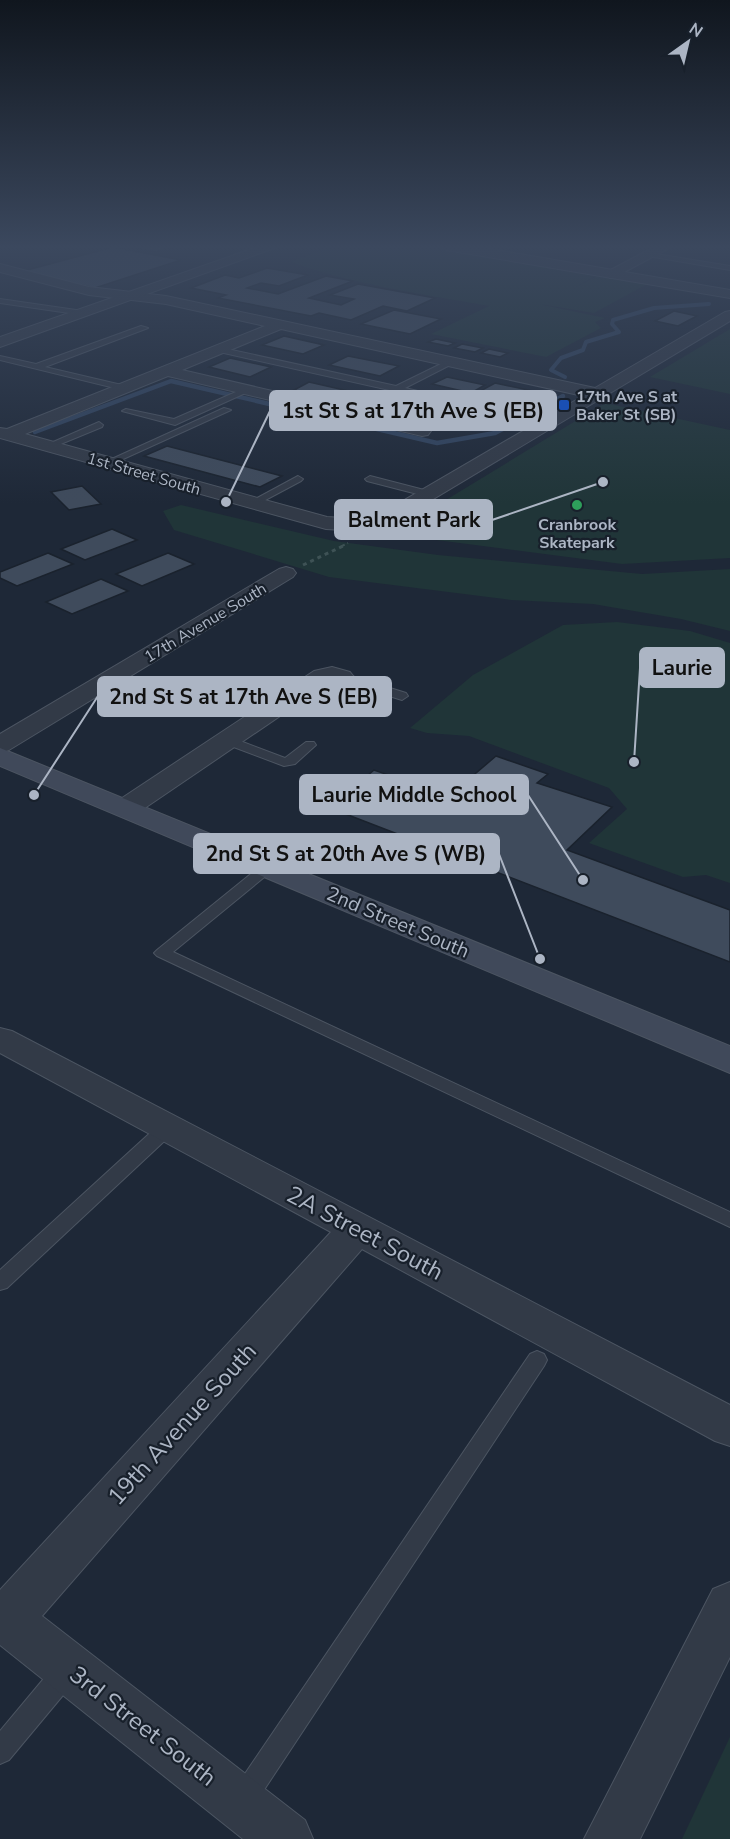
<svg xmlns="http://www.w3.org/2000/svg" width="730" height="1839" font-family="'Nunito Sans',sans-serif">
	<rect width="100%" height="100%" fill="#1e2837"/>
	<g fill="#203538">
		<path d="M332 246H420L595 276 576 287 599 275 649 283 594 313 539 304 605 318 595 322 601 328 546 357 431 334 489 306C422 294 355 285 291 262Z"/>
		<path d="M730 329V394L650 377Z"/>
		<path d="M605 403 730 430V558L622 564 390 534Z"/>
		<path d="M181 505 334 541 438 555 642 574 730 569V631L681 619 593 604 511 600 329 577 174 530 163 511Z"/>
		<path d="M617 622 690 631 730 643V883L706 875 683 877 589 843 627 809 609 788 469 736 427 733 410 728 473 675 563 625Z"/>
		<path d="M730 1737V1839H682Z"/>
	</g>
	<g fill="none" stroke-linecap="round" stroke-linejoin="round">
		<path stroke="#31445f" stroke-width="4" d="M565 377 551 370 561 358 583 350 586 342 619 332 612 324 613 320 654 308 709 304"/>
		<g stroke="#31445f" stroke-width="4.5">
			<path d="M530 414 563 396"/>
			<path d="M35 432 171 381 437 443 495 433 520 420"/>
		</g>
	</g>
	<g fill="#3f4b5c" stroke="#1a222d" stroke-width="1.5">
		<path d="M125 246H175L156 252Z"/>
		<path d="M113 247 181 260 95 288 20 272Z"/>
		<path d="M267 268 308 275 279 286 261 283 247 288 278 294 326 276 353 281 309 298 341 305 354 299 330 295 358 284 435 298 407 311 383 306 351 320 319 313 311 316 218 298 226 295 191 288 225 275 239 278Z"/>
		<path d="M394 310 441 319 410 334 361 324Z"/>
		<path d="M674 311 697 316 678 326 655 321Z"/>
		<path d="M284 336 324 345 303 354 262 345Z"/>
		<path d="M436 339 455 343 448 346 428 342Z"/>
		<path d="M462 344 483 348 475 352 454 348Z"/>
		<path d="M489 349 508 353 500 357 481 353Z"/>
		<path d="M348 356 399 366 380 376 329 365Z"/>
		<path d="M230 358 271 367 250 377 209 367Z"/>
		<path d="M447 377 485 385 471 393 432 384Z"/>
		<path d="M309 382 432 410 418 418 294 390Z"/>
		<path d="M495 383 552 395 532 407 473 395Z"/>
		<path d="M167 446 282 476 260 487 144 456Z"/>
		<path d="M82 486 101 504 69 510 51 492Z"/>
		<path d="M112 529 137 540 85 560 61 549Z"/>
		<path d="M48 553 73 564 17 586 0 578V572Z"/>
		<path d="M168 553 194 564 142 586 116 574Z"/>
		<path d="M101 579 128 591 72 614 46 602Z"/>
		<path d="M496 756 548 774 537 783 612 807 567 850 730 910V962L330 808 374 770 449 796Z"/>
	</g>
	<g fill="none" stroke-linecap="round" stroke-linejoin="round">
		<defs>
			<g id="service">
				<path d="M650 253 730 266V270L648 256Z"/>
				<path d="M0 299 83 311 87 313 83 315 0 303Z"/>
				<path d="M141 326 148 328 45 367 126 386 127 388 123 390 0 360V356L36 364Z"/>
				<path d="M218 347 396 386 449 360 452 364 405 388 554 423 550 426 215 351Z"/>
				<path d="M245 388 252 390 175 425 122 411 126 409 174 419Z"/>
				<path d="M224 408 231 410 110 465 103 463Z"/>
				<path d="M99 422 103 425 102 427 51 448 44 446Z"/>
				<path d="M298 476 303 479 301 481 256 505 248 503Z"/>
				<path d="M370 476 432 492 434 494 429 497 367 481 365 479Z"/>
				<path d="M342 673 406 693 408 696 402 700 338 680V674Z"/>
				<path d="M227 736 285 758 306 742H314L316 745 295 764 284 766 223 743V737Z"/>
				<path d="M268 863 273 864 275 867 273 870 173 952 730 1212V1227L157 956 154 953 157 950 263 864Z"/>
				<path d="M167 1122 173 1123 176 1128 173 1133 7 1288 0 1290V1270L161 1123Z"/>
				<path d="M537 1351 544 1354 547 1360 544 1366 254 1805 245 1809 236 1805 232 1796 236 1787 530 1354Z"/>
				<path d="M65 1661 74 1664 77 1673 74 1682 9 1760 0 1764V1731L56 1664Z"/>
			</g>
			<g id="minor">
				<path d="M656 246H673L615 277 610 278 603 274Z"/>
				<path d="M0 264 89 287 166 296 595 388 725 312 730 311V321L390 525 359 531 326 529 0 438V428L7 429 265 326 166 304 89 295 0 272ZM281 329 583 396 377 516 359 519 327 517 25 434 168 376 422 436 428 435 431 431 428 427 182 370Z"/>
				<path d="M286 567 293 569 296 573 293 577 9 750 0 753V734L279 569Z"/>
				<path d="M332 667 350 672 354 677 350 682 342 684 330 682 136 814 126 816 116 814 112 808 116 802 314 671Z"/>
				<path d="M0 1028 12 1031 730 1405V1446L715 1441 362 1249 42 1616 305 1820 313 1839H243L0 1645V1590L331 1232 0 1053Z"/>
				<path d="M730 1582V1657L640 1839H584L713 1589Z"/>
			</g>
			<g id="tertiary">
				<path d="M260 246H280L0 347V337Z"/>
				<path d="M440 246H473L730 290V298L446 250Z"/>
			</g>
			<path id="secondary" d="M0 748 730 1046V1073L0 766Z"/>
		</defs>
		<use href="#service" stroke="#4c5562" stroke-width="2"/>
		<use href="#minor" stroke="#4c5562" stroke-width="2"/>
		<use href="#tertiary" stroke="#4c5562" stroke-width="2"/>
		<use href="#secondary" stroke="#4c5562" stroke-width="2"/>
		<path stroke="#3e5255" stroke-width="2" stroke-dasharray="3 3" stroke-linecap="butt" d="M342 546 348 543"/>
		<path stroke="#3e5255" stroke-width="3" stroke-dasharray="4 4" stroke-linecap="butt" d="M303 565 345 545"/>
		<use href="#service" fill="#323a47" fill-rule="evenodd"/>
		<use href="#minor" fill="#323a47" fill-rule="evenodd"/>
		<use href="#tertiary" fill="#323a47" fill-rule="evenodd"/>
		<use href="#secondary" fill="#40495a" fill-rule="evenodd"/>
	</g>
	<linearGradient id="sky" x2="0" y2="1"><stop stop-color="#10161e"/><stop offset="0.49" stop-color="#3b485e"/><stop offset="1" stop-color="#3b485e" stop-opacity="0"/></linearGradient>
	<rect width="730" height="504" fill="url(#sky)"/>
	<rect fill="#1a4fb4" stroke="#18202b" stroke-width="2" x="558" y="399" width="12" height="12" rx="3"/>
	<circle fill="#2e9e5b" stroke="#18202b" stroke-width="2" cx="577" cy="505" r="6"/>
	<g text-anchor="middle" stroke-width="4.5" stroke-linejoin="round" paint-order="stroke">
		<g font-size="16" font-weight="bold" fill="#acb5c4" stroke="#18202b" text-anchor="start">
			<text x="576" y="402">17th Ave S at<tspan x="576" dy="18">Baker St (SB)</tspan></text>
			<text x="577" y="530" text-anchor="middle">Cranbrook<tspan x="577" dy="18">Skatepark</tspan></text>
		</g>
		<g font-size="16" fill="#acb5c4" stroke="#18202b">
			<text transform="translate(144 473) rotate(16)" y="6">1st Street South</text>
			<text transform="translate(205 622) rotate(-31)" y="6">17th Avenue South</text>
		</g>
		<g font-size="20" fill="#acb5c4" stroke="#18202b">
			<text transform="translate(398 922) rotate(23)" y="7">2nd Street South</text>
		</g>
		<g font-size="24" fill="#acb5c4" stroke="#18202b">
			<text transform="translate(365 1233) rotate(28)" y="8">2A Street South</text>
			<text transform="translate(182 1424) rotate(-48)" y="8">19th Avenue South</text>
			<text transform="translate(143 1726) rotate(38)" y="8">3rd Street South</text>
		</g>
	</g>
	<path fill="none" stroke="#acb5c4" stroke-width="2" d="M226 502L270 411M603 482L492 520M634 762L640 668M34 795L98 696M583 880L528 795M540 959L499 854"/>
	<g fill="#acb5c4" stroke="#18202b" stroke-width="2">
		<circle cx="226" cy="502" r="6"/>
		<circle cx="603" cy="482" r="6"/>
		<circle cx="634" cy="762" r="6"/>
		<circle cx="34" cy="795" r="6"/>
		<circle cx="583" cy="880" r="6"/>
		<circle cx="540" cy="959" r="6"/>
	</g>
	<g fill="#acb5c4" stroke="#acb5c4" stroke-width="2">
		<rect x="270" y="391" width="286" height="39" rx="6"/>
		<rect x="335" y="500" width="157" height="39" rx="6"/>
		<rect x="640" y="648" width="84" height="39" rx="6"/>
		<rect x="98" y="677" width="293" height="39" rx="6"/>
		<rect x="300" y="775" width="228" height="39" rx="6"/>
		<rect x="194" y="834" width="305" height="39" rx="6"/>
	</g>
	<g font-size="21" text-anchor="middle" font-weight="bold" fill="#111">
		<text x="413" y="418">1st St S at 17th Ave S (EB)</text>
		<text x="414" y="527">Balment Park</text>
		<text x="682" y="675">Laurie</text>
		<text x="244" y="704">2nd St S at 17th Ave S (EB)</text>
		<text x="414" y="802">Laurie Middle School</text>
		<text x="346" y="861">2nd St S at 20th Ave S (WB)</text>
	</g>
	<g transform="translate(688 42) rotate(34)" stroke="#18202b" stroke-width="4.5" paint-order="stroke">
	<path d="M0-4.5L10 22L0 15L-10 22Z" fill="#acb5c4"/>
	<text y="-9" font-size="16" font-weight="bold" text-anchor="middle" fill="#acb5c4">N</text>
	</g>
</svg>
